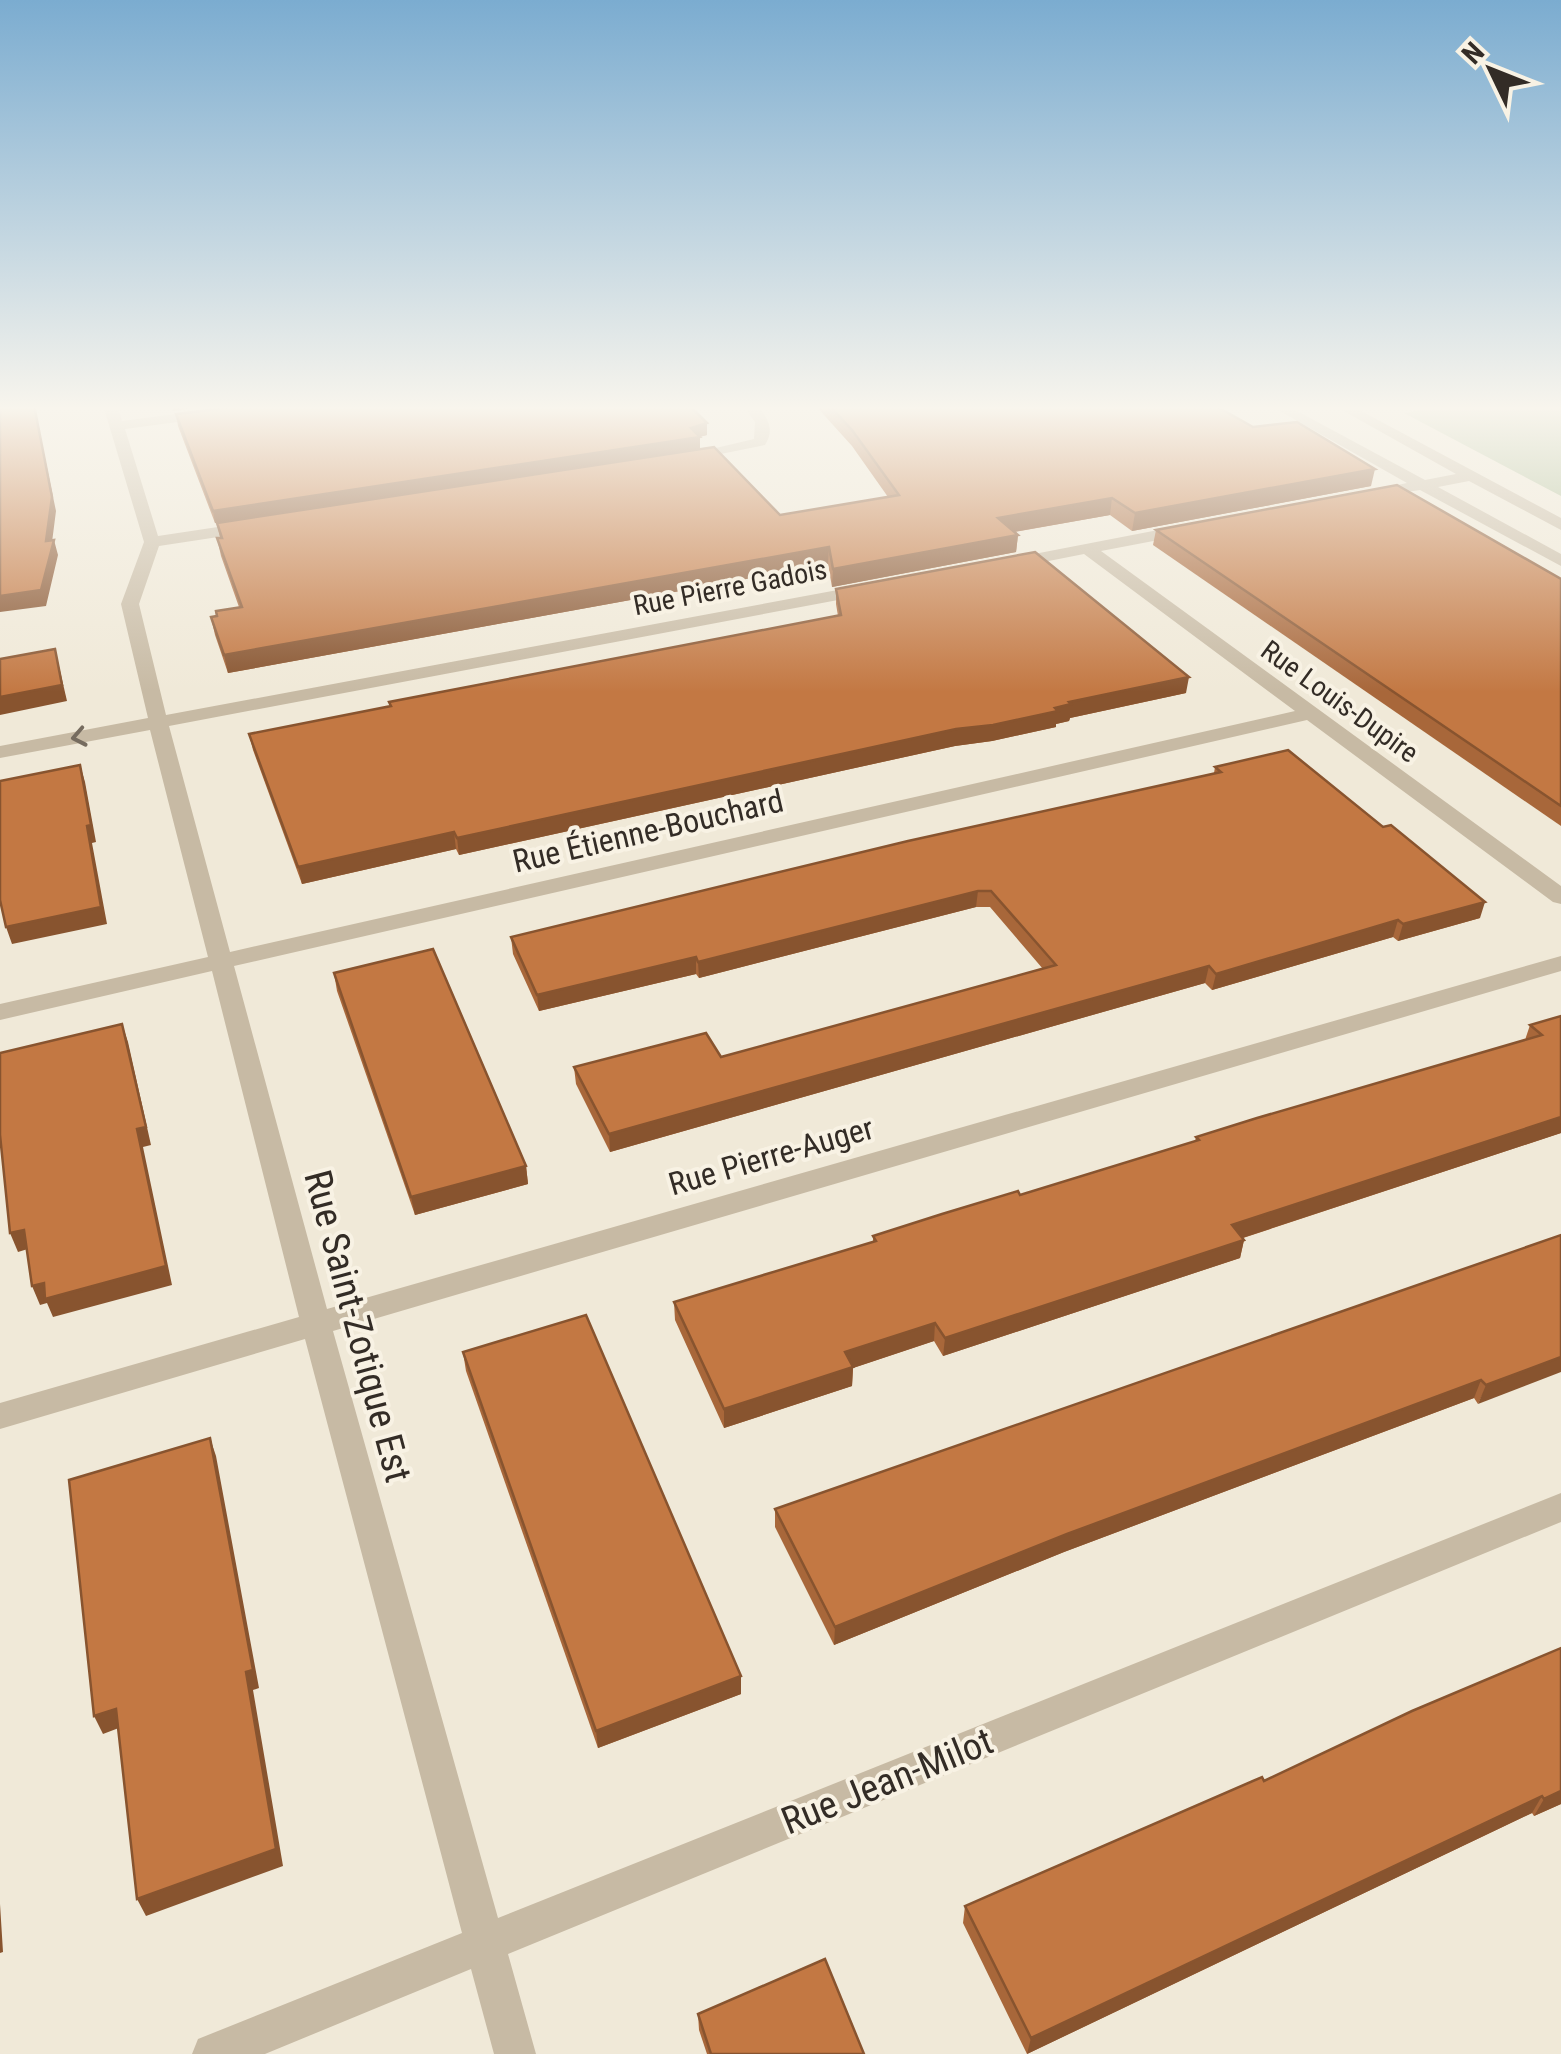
<svg xmlns="http://www.w3.org/2000/svg" width="1561" height="2054" font-family="'Roboto Condensed',sans-serif">
	<rect width="100%" height="100%" fill="#f0e9d8"/>
	<path fill="#abbe98" d="M1449 405H1561V496L1404 413Z"/>
	<g fill="none" stroke-linecap="round" stroke-linejoin="round">
		<g fill="#c7baa4" fill-rule="evenodd">
			<path d="M103 405H117L122 421 244 405H281L274 409 125 429 158 536 251 522 259 527 251 532 159 546 139 604 166 715 870 584 879 589 870 594 169 726 230 952 1295 711 1084 554 1008 569 999 564 1008 559 1184 525 1192 530 1190 534 1101 551 1561 886V904L1553 902 1307 720 234 966 327 1309 1561 956V971L333 1331 498 1918 1561 1493V1522L508 1954 536 2054H494L471 1969 265 2054H192L198 2039 462 1933 305 1339 0 1429V1403L299 1317 212 971 0 1020V1004L208 957 150 730 0 758V746L148 718 121 604 144 542Z"/>
			<path d="M743 405H757C768 419 775 429 765 445L686 461V455L754 439 755 422Z"/>
			<path d="M1269 405H1286L1425 480 1456 474 1333 405H1350L1561 518V530L1469 481 1438 487 1561 554V566L1420 490 1365 498V492L1407 483Z"/>
		</g>
	</g>
	<g fill="#a8673a">
		<path d="M815 405H1214L1253 427 1371 486 1132 531 1110 515 1014 532 1018 535 1016 552 832 587 828 564 228 673 215 635 211 617 239 607 221 556 217 538H220L217 523H215L178 426 176 414 707 435 700 437V449L780 515 888 497 852 446Z"/>
		<path d="M1156 530 1561 579V826L1153 545Z"/>
		<path d="M836 589 1186 693 1070 718 1069 721 1056 724V727L992 741 955 746 459 855 456 849 302 884 253 750 249 734 390 706 389 702 838 616 836 604Z"/>
		<path d="M1215 767 1480 918 1398 941 1393 937 1212 990 1205 983 610 1152 576 1084 574 1067 721 1057 1043 969 990 907H976L699 978 696 974 539 1011 513 954 511 937 1214 773Z"/>
		<path d="M334 973 526 1166 528 1184 415 1215 337 991Z"/>
		<path d="M1561 1016V1133L1243 1238 1244 1240 1240 1258 943 1356 934 1341 853 1368 852 1386 724 1428 675 1320 674 1302 873 1243V1236L1020 1195 1195 1142 1196 1137 1525 1040 1530 1025Z"/>
		<path d="M1561 1235 1478 1404 1474 1398 1064 1552 834 1645 775 1527V1509Z"/>
		<path d="M463 1352 741 1676V1694L598 1748 466 1371Z"/>
		<path d="M1561 1648V1804L1534 1816 1532 1813 1027 2054 963 1923 965 1906 1264 1781Z"/>
		<path d="M698 2014 864 2054H707L699 2030Z"/>
	</g>
	<g fill="#88542f">
		<path d="M34 405 56 511 51 550 54 540 58 555 46 606 0 612V596L46 541Z"/>
		<path d="M171 405H218L173 411Z"/>
		<path d="M707 423V435L698 437H700V449L215 523 213 511 691 428Z"/>
		<path d="M1375 469 1371 486 1132 531 1135 513Z"/>
		<path d="M1112 498 1110 515 996 535 998 518Z"/>
		<path d="M1018 535 1016 552 832 587 833 569Z"/>
		<path d="M829 547 828 564 228 673 224 655Z"/>
		<path d="M55 649 67 701 0 715V697Z"/>
		<path d="M1189 677 1186 693 1070 718 1069 721 1056 724V727L992 741 955 746 459 855 457 838 1055 708 1069 702Z"/>
		<path d="M80 765 85 782 96 842 92 843 107 924 12 944 6 927 87 826Z"/>
		<path d="M454 832 456 849 302 884 298 867Z"/>
		<path d="M978 891 976 907 699 978 698 962Z"/>
		<path d="M1485 902 1480 918 1398 941 1403 924Z"/>
		<path d="M1398 920 1393 937 1212 990 1216 974Z"/>
		<path d="M696 957V974L539 1011 537 995Z"/>
		<path d="M1209 966 1205 983 610 1152 609 1134Z"/>
		<path d="M122 1024 128 1042 151 1145 143 1147 172 1285 53 1317 47 1303 40 1305 32 1286 44 1283 137 1129Z"/>
		<path d="M1561 1117V1133L1227 1243 1232 1225Z"/>
		<path d="M526 1166 528 1184 415 1215 411 1197Z"/>
		<path d="M24 1230 31 1248 18 1252 10 1233Z"/>
		<path d="M1244 1240 1240 1258 943 1356 945 1338Z"/>
		<path d="M935 1323 934 1341 853 1368 852 1386 724 1428V1409L845 1352Z"/>
		<path d="M1561 1357V1372L1478 1404 1486 1385Z"/>
		<path d="M1481 1380 1474 1398 1064 1552 834 1645 835 1627 1067 1534Z"/>
		<path d="M210 1438 216 1456 259 1688 253 1690 283 1866 146 1916 137 1899 246 1672Z"/>
		<path d="M741 1676V1694L598 1748 596 1731Z"/>
		<path d="M116 1709 124 1726 103 1734 94 1716Z"/>
		<path d="M1561 1791V1804L1534 1816 1544 1799Z"/>
		<path d="M1542 1796 1532 1813 1027 2054 1031 2038Z"/>
		<path d="M0 1904 3 1952 0 1953Z"/>
	</g>
	<g fill="#c37843" stroke="#88542f" stroke-width="2.5">
		<path d="M0 405H34L52 497 46 541 54 540 41 590 0 596Z"/>
		<path d="M248 405H689L707 423 691 428 700 437 213 511 176 414Z"/>
		<path d="M829 405H1214L1253 427 1297 422 1375 469 1135 513 1112 498 998 518 1018 535 833 569 829 547 224 655 211 617 217 616 216 611 242 607 217 538H222L217 523 714 447 780 515 899 495 852 430Z"/>
		<path d="M1397 485 1561 579V806L1156 530Z"/>
		<path d="M1035 552 1189 677 1069 702 1071 704 1055 708 1058 711 993 725 956 729 457 838 454 832 298 867 249 734 391 706 389 702 841 615 836 589Z"/>
		<path d="M55 649 62 685 0 697V659Z"/>
		<path d="M1288 750 1383 827 1391 825 1485 902 1403 924 1398 920 1216 974 1209 966 609 1134 574 1067 706 1033 721 1057 1056 965 991 891H978L698 962 696 957 537 995 511 937 908 841 1221 772 1215 767Z"/>
		<path d="M80 765 91 825 87 826 101 907 6 927 0 900V781Z"/>
		<path d="M433 949 526 1166 411 1197 334 973Z"/>
		<path d="M1561 1016V1117L1232 1225 1244 1240 945 1338 935 1323 845 1352 853 1367 724 1409 674 1302 876 1241 873 1236 942 1214 1018 1191 1020 1195 1199 1140 1196 1137 1257 1118 1542 1035 1530 1025Z"/>
		<path d="M122 1024 146 1127 137 1129 166 1266 45 1299 44 1283 32 1286 24 1230 10 1233 0 1135V1053Z"/>
		<path d="M1561 1235V1357L1486 1385 1481 1380 1067 1534 835 1627 775 1509Z"/>
		<path d="M586 1315 741 1676 596 1731 463 1352Z"/>
		<path d="M210 1438 253 1670 246 1672 276 1849 137 1899 116 1709 94 1716 69 1480Z"/>
		<path d="M1561 1648V1791L1544 1799 1542 1796 1031 2038 965 1906 1262 1777 1264 1781 1412 1711Z"/>
		<path d="M825 1959 864 2054H711L698 2014Z"/>
	</g>
	<defs><path id="oneway-chevron" d="M-2-3.5L2.5 0L-2 3.5" fill="none" stroke-width="1.6" stroke-linecap="round" stroke-linejoin="round" transform="scale(2.5)"/></defs>
	<use stroke="#766c5f" href="#oneway-chevron" transform="translate(79 737) rotate(169)"/>
	<linearGradient id="sky" x2="0" y2="1"><stop stop-color="#7bacd0"/><stop offset="0.59" stop-color="#f8f5ed"/><stop offset="1" stop-color="#f8f5ed" stop-opacity="0"/></linearGradient>
	<rect width="1561" height="692" fill="url(#sky)"/>
	<g text-anchor="middle" stroke-width="8" stroke-linejoin="round" paint-order="stroke">
		<g font-size="28" fill="#332c26" stroke="#f8f2e4">
			<text transform="translate(730 587) rotate(-11)" y="10">Rue Pierre Gadois</text>
			<text transform="translate(1340 701) rotate(36)" y="10">Rue Louis-Dupire</text>
		</g>
		<g font-size="32" fill="#332c26" stroke="#f8f2e4">
			<text transform="translate(648 831) rotate(-13)" y="11">Rue Étienne-Bouchard</text>
			<text transform="translate(771 1156) rotate(-16)" y="11">Rue Pierre-Auger</text>
		</g>
		<g font-size="38" fill="#332c26" stroke="#f8f2e4">
			<text transform="translate(358 1326) rotate(75)" y="13">Rue Saint-Zotique Est</text>
			<text transform="translate(887 1781) rotate(-22)" y="13">Rue Jean-Milot</text>
		</g>
	</g>
	<g transform="translate(1491 70) rotate(313)" stroke="#f8f2e4" stroke-width="8" paint-order="stroke">
	<path d="M0-8L18 38L0 25L-18 38Z" fill="#332c26"/>
	<text y="-15" font-size="28" font-weight="bold" text-anchor="middle" fill="#332c26">N</text>
	</g>
</svg>
